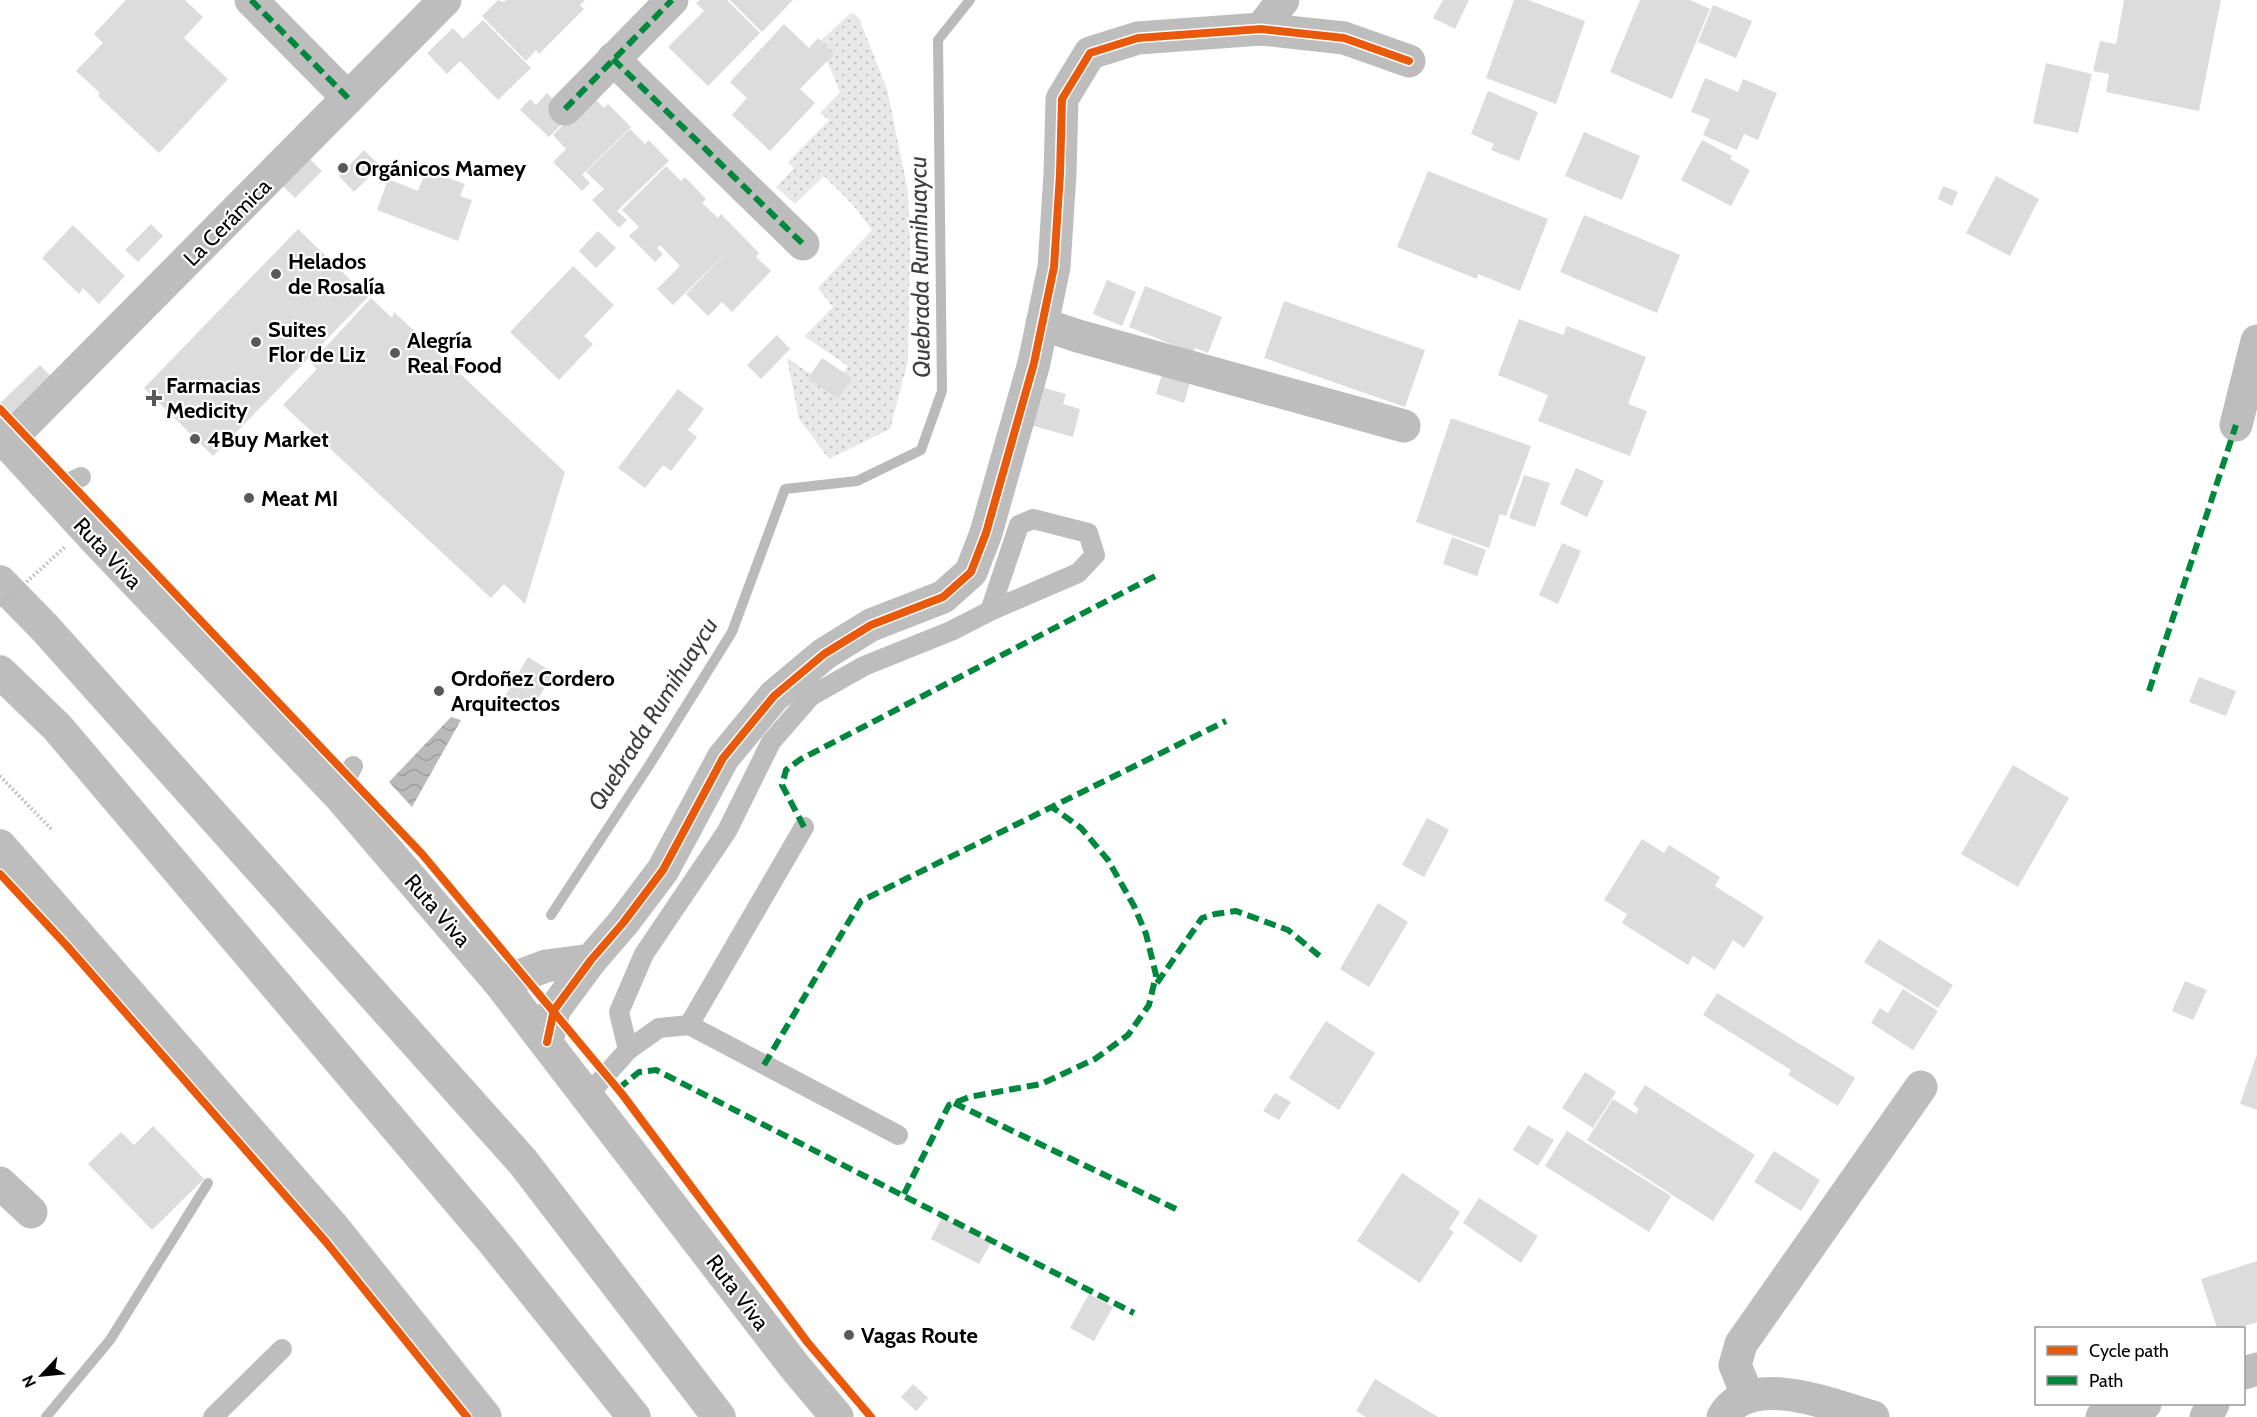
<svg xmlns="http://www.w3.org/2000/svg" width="2257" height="1417" font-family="Cabin,sans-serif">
	<defs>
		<pattern id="park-dots" width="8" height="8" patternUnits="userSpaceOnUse" patternTransform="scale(1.5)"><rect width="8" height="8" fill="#e8e8e8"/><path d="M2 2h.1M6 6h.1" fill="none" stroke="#c5c5c5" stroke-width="1.8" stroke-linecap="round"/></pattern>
		<pattern id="water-waves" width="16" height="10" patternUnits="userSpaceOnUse" patternTransform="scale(1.5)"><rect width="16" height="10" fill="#bababa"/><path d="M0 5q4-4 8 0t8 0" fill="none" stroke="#9e9e9e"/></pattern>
	</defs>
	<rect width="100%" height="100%" fill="#fff"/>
	<path fill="url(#park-dots)" d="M851 13 859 18 887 89 908 191 910 249 908 361 890 429 829 459 799 419 787 358 833 389 848 366 804 336 833 307 818 288 872 230 853 205 824 176 795 204 776 187 794 168 788 162 829 120 820 113 840 92 819 42Z"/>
	<path fill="url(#water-waves)" d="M451 717 461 720 412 807 389 782Z"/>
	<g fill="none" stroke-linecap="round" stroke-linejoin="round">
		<g stroke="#bababa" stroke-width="10">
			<path d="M551 915 650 764 732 632 785 489 857 481 921 450 942 391 938 40 970 0"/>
			<path d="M46 1417 110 1340 208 1183"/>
		</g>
	</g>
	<g fill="#dcdcdc">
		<path d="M126 0H185L203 17 184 38 228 79 159 153 98 96 100 93 76 71 103 43 94 34Z"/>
		<path d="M498 0 504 2 506 0H585L580 5 584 9 539 54 536 50 526 61 482 16Z"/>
		<path d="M700 0H727L760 33 708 86 668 47 704 11 696 3Z"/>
		<path d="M730 0H793L762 32Z"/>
		<path d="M1443 0H1469L1455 29 1433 18Z"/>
		<path d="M1514 0H1528L1585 21 1556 104 1486 78Z"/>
		<path d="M1640 0H1690L1710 9 1672 99 1610 72Z"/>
		<path d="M2124 0H2221L2199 111 2106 92 2109 74 2093 71 2100 41 2116 44Z"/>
		<path d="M1713 5 1752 21 1736 58 1698 42Z"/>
		<path d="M483 20 531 68 498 100 460 61 447 74 427 53 453 28 463 39Z"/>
		<path d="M784 24 809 48 818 38 834 54 800 89 815 103 770 151 732 115 747 98 730 82Z"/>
		<path d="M2046 63 2092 74 2078 133 2033 123Z"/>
		<path d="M1705 78 1738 92 1743 79 1777 93 1758 140 1744 134 1737 150 1703 135 1710 119 1691 112Z"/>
		<path d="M1488 91 1538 112 1519 161 1491 150 1494 144 1471 134Z"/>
		<path d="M547 93 570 116 549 137 520 110 530 99 536 105Z"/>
		<path d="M592 96 604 108 608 104 631 127 582 175 590 183 582 191 553 162 566 149 553 135Z"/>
		<path d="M630 129 645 144 649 140 669 161 617 211 627 220 619 228 592 200 604 189 586 172Z"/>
		<path d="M1584 132 1640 156 1622 200 1565 176Z"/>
		<path d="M1702 140 1732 156 1730 159 1750 170 1731 206 1681 180Z"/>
		<path d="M364 150 380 166 354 192 339 176Z"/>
		<path d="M310 159 322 171 295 198 283 186Z"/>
		<path d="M666 166 681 181 685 177 706 199 702 203 718 218 721 214 759 253 756 257 771 271 732 312 722 302 708 316 686 294 728 251 673 305 657 289 680 266 660 245 657 248 663 254 655 262 629 236 639 227 622 210Z"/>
		<path d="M426 170 465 184 460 196 472 200 458 241 377 210 388 179 418 191Z"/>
		<path d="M1428 171 1548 219 1520 291 1478 274 1477 279 1397 247Z"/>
		<path d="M1996 176 2039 199 2010 256 1966 233Z"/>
		<path d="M1943 186 1958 192 1952 206 1938 199Z"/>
		<path d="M1584 215 1680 255 1657 313 1560 272Z"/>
		<path d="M151 224 163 236 138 262 125 250Z"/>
		<path d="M73 225 125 276 99 304 83 288 79 294 42 258Z"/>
		<path d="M298 229 368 297 213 456 144 388Z"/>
		<path d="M598 231 616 248 596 268 579 251Z"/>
		<path d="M573 266 614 305 584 336 593 344 559 380 510 332Z"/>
		<path d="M1107 280 1136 292 1122 326 1093 314Z"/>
		<path d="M1145 286 1222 317 1208 353 1195 348 1193 353 1129 327Z"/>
		<path d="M371 298 392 318 394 312 565 472 525 604 504 584 491 598 283 405 317 369 311 363Z"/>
		<path d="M1284 301 1425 350 1405 407 1264 358Z"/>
		<path d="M1519 319 1563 335 1567 326 1646 357 1628 404 1647 411 1630 456 1538 421 1548 395 1498 375Z"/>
		<path d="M777 335 790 349 761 379 747 365Z"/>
		<path d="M822 358 852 378 838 399 808 378Z"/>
		<path d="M40 365 60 386 19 426 0 406V403Z"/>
		<path d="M1164 367 1192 376 1184 403 1156 394Z"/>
		<path d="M1041 387 1066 394 1063 404 1080 409 1073 437 1030 425Z"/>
		<path d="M678 389 704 409 688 430 697 437 671 471 663 465 645 488 618 468Z"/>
		<path d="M1451 418 1531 446 1506 516 1500 514 1489 548 1416 522Z"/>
		<path d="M1576 468 1604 481 1587 517 1560 504Z"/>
		<path d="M1524 475 1550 483 1535 527 1509 518Z"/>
		<path d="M1452 537 1486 550 1477 576 1443 564Z"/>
		<path d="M1562 543 1581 551 1558 604 1539 595Z"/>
		<path d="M528 657 554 673 530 711 505 696Z"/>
		<path d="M2199 677 2236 691 2226 716 2189 702Z"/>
		<path d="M2013 765 2069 798 2018 887 1961 854Z"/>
		<path d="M1427 818 1449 830 1424 877 1402 865Z"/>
		<path d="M1642 839 1664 853 1669 845 1720 877 1715 886 1764 917 1744 948 1733 940 1715 970 1693 956 1688 965 1622 923 1627 914 1604 900Z"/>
		<path d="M1378 903 1408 922 1369 987 1340 969Z"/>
		<path d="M1879 939 1953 985 1938 1008 1864 962Z"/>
		<path d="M2185 981 2207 990 2193 1020 2172 1011Z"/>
		<path d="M1903 989 1938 1011 1913 1050 1871 1023 1880 1008 1888 1013Z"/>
		<path d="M1717 993 1855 1078 1838 1106 1788 1075 1791 1070 1703 1015Z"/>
		<path d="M1326 1021 1375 1053 1339 1110 1289 1078Z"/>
		<path d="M2257 1054V1110L2240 1104Z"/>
		<path d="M1585 1072 1616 1092 1593 1128 1562 1108Z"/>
		<path d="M1645 1085 1755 1155 1713 1221 1587 1140 1613 1099 1636 1114 1639 1109 1633 1104Z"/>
		<path d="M1275 1093 1291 1102 1279 1120 1263 1111Z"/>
		<path d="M1528 1125 1554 1140 1538 1166 1513 1150Z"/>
		<path d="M153 1126 204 1179 152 1230 88 1164 121 1132 134 1145Z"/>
		<path d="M1567 1131 1671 1196 1649 1232 1545 1166Z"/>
		<path d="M1774 1151 1820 1180 1801 1211 1754 1182Z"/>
		<path d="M1402 1173 1460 1212 1449 1229 1454 1232 1420 1283 1357 1241Z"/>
		<path d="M1479 1198 1538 1236 1521 1263 1463 1223Z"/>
		<path d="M942 1217 991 1243 979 1264 931 1239Z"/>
		<path d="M2257 1261V1322L2238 1328H2217L2201 1279Z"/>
		<path d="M1089 1294 1113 1307 1094 1341 1070 1328Z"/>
		<path d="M1375 1379 1438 1417H1366L1356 1411Z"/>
		<path d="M913 1384 928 1398 916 1411 901 1397Z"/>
	</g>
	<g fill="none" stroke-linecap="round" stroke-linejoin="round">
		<defs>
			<g id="primary">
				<path d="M0 435 98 542 340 796 500 983 795 1367 837 1417"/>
				<path d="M0 846 332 1226 485 1417"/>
			</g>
			<g id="highway">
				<path d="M0 582 45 628 523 1162 719 1417"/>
				<path d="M0 672 57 727 493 1241 634 1417"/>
			</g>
		</defs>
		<use href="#primary" stroke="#dbdbdb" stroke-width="34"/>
		<use href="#highway" stroke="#dbdbdb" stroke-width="34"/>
		<path stroke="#b8b8b8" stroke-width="4" stroke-dasharray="1.5 3" stroke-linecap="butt" d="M0 776 52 830"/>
		<g stroke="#bdbdbd" stroke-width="20">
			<path d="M52 491 81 477"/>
			<path d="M340 796 347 777 353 766"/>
			<path d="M689 1025 804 827"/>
			<path d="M628 1050 619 1012 644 954 727 831 771 742 811 696 864 666 951 631 990 611 1019 525 1033 519 1088 533 1095 555 1078 573 990 611"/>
			<path d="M588 1095 628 1050 659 1028 689 1025 898 1135"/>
			<path d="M213 1417 282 1349"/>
		</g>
		<g stroke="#bdbdbd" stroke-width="33">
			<path d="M251 0 348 98"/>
			<path d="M1261 29 1283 0"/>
			<path d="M613 59 803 244"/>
			<path d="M565 109 672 0"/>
			<path d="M1042 324 1078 336 1404 426"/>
			<path d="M2236 425 2257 341"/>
			<path d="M7 442 445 0"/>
			<path d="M500 983 546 966 591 960"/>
			<path d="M547 1042 554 1010 591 960 623 923 663 870 723 758 774 696 824 654 871 625 943 597 971 572 986 533 1034 363 1054 267 1060 174 1062 99 1090 53 1138 38 1261 29 1344 38 1409 61"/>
			<path d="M0 1183 31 1212"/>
			<path d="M2244 1373 2257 1369"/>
			<path d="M1748 1397 1735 1365 1741 1344 1921 1087"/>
			<path d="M1723 1417C1749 1370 1834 1406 1873 1417"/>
			<path d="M2102 1417 2145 1404"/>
			<path d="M2206 1417 2213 1404"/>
		</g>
		<use href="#primary" stroke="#bdbdbd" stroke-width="33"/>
		<use href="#highway" stroke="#bdbdbd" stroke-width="33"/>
		<path stroke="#b8b8b8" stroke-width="4" stroke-dasharray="1.5 3" stroke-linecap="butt" d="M0 606 65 547"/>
		<g stroke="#00873e" stroke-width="6" stroke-dasharray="12 6" stroke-linecap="butt">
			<path d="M251 0 348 98"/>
			<path d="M613 59 803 244"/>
			<path d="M565 109 672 0"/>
			<path d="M2149 691 2236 425"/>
			<path d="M804 827 782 785 786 770 801 759 1157 575"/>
			<path d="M1157 983 1202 918 1215 914 1236 911 1288 930 1322 958"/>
			<path d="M764 1065 861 901 1226 721"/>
			<path d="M618 1089 639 1072 656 1070 1134 1313"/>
			<path d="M954 1103 1178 1210"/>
			<path d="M904 1194 949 1105 969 1097 1041 1084 1095 1059 1128 1035 1149 1005 1156 975 1146 934 1134 906 1108 860 1081 828 1052 807"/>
		</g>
		<defs>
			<g id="cycleway">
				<path d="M0 409 422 854 622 1094 808 1343 871 1417"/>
				<path d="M0 874 67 946 326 1242 467 1417"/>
				<path d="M547 1042 554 1010 591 960 623 923 663 870 723 758 774 696 824 654 871 625 943 597 971 572 986 533 1034 363 1054 267 1060 174 1062 99 1090 53 1138 38 1261 29 1344 38 1409 61"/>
			</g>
		</defs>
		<use href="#cycleway" stroke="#fff" stroke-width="11"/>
		<use href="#cycleway" stroke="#e8590c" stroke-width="8"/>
	</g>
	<g fill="#595959" stroke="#fff" stroke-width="2">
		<circle cx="343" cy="168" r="6"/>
		<circle cx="276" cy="274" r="6"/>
		<circle cx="256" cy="342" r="6"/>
		<circle cx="395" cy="353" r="6"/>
		<path d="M151 389h6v6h6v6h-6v6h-6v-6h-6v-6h6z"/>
		<circle cx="195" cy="439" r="6"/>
		<circle cx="249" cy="498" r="6"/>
		<circle cx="439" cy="691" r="6"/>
		<circle cx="849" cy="1335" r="6"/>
	</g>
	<g text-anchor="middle" stroke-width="4.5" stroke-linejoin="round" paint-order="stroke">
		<g font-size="22" font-weight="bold" fill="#000" stroke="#fff" text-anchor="start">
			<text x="355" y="176">Orgánicos Mamey</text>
			<text x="288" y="269">Helados<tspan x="288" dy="25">de Rosalía</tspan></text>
			<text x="268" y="337">Suites<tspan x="268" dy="25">Flor de Liz</tspan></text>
			<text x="407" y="348">Alegría<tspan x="407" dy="25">Real Food</tspan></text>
			<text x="166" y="393">Farmacias<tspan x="166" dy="25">Medicity</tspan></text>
			<text x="207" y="447">4Buy Market</text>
			<text x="261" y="506">Meat MI</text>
			<text x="451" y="686">Ordoñez Cordero<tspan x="451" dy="25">Arquitectos</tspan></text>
			<text x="861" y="1343">Vagas Route</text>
		</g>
		<g font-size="22" fill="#000" stroke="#fff">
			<text transform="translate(227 222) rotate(-45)" y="8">La Cerámica</text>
			<text transform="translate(108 553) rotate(47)" y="8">Ruta Viva</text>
			<text transform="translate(438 910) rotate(49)" y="8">Ruta Viva</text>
			<text transform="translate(738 1292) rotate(53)" y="8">Ruta Viva</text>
		</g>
		<g font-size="24" font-style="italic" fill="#3e3e3e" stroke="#fff">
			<text transform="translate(920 267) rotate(-91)" y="8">Quebrada Rumihuaycu</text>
			<text transform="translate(653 714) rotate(-58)" y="8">Quebrada Rumihuaycu</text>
		</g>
	</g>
	<rect x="2035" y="1327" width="210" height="78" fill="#ffffff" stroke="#999999" stroke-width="1.5"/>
	<rect x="2047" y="1346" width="30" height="9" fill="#e8590c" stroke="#999999" stroke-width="1.5"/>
	<text x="2089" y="1357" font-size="18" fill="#000000">Cycle path</text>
	<rect x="2047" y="1376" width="30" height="9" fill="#00873e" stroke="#999999" stroke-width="1.5"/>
	<text x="2089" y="1387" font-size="18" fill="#000000">Path</text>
	<g transform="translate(42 1375) rotate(244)" stroke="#ffffff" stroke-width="4.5" paint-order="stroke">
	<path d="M0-4.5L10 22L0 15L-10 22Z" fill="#000000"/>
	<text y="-9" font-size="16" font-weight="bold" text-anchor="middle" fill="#000000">N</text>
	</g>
</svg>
